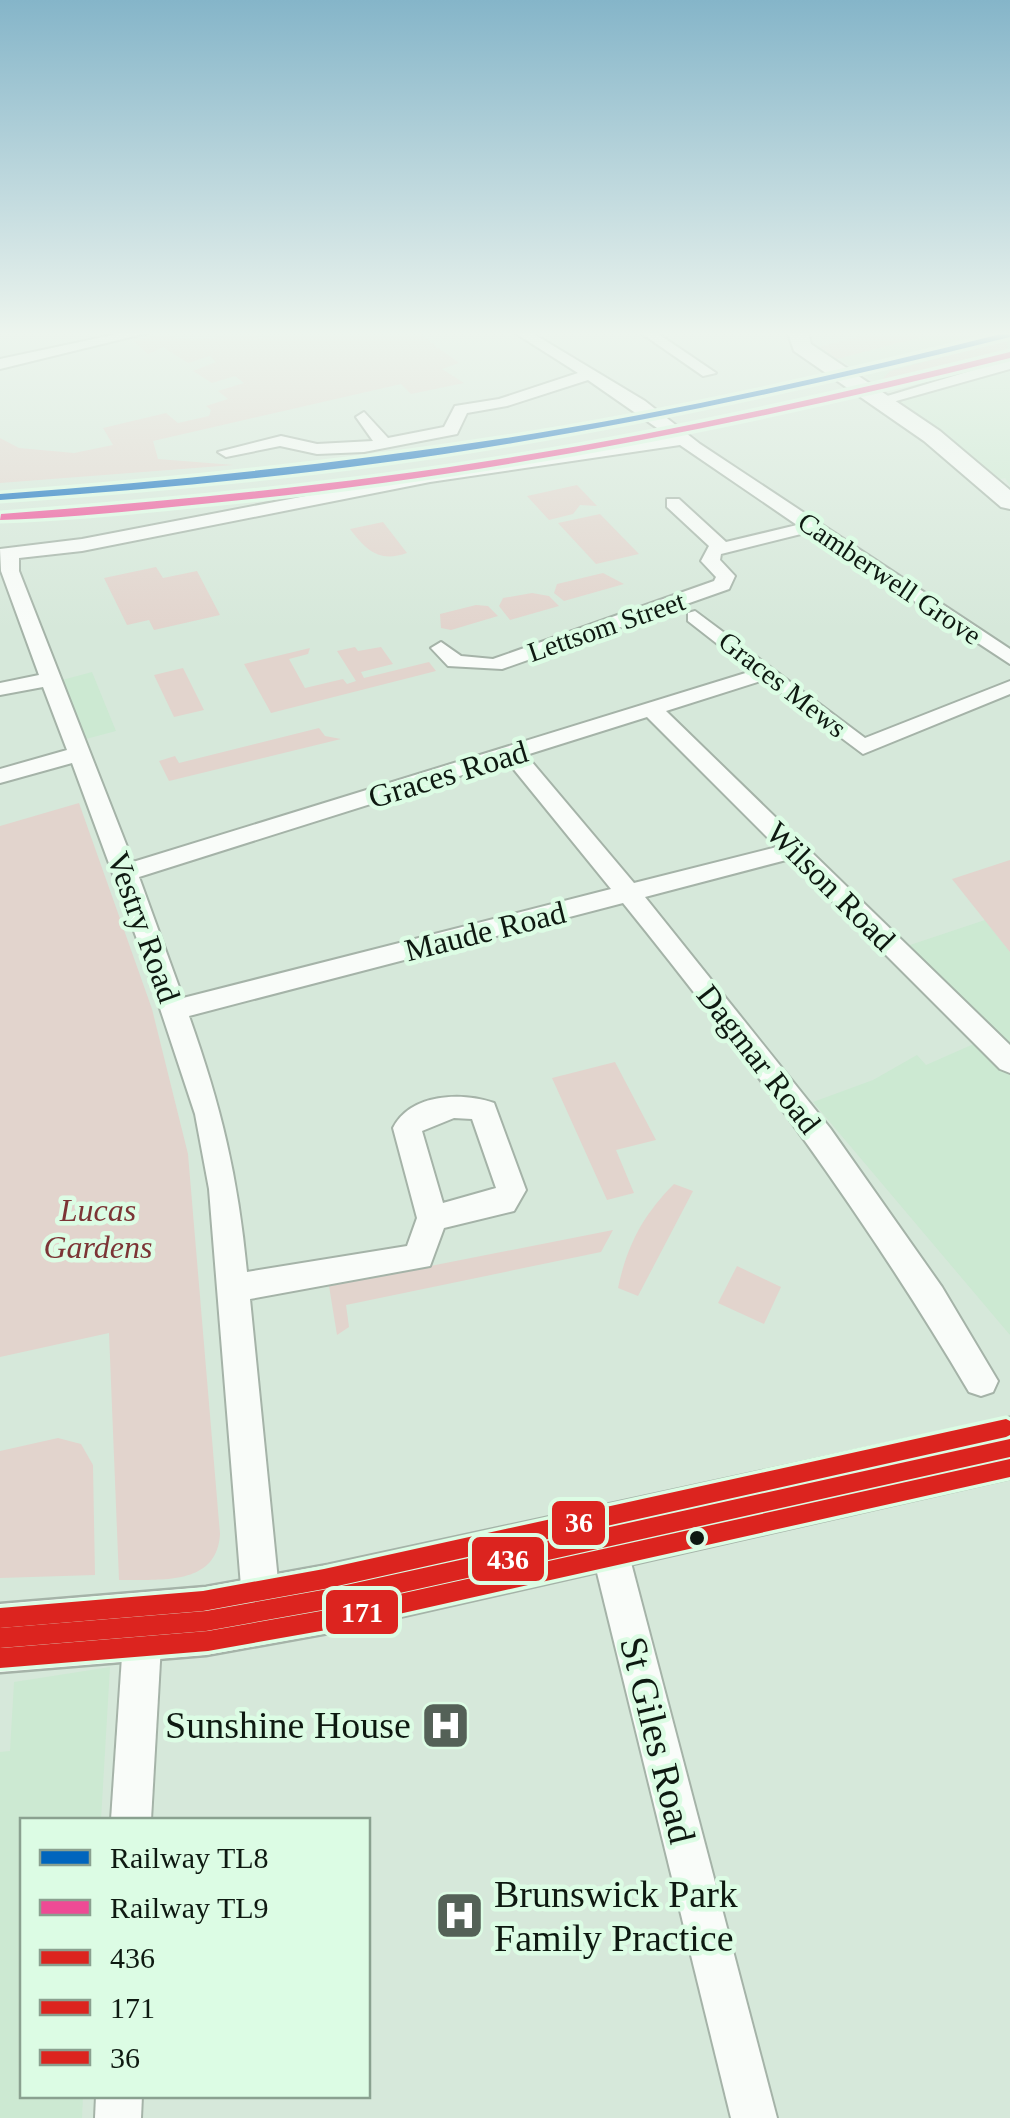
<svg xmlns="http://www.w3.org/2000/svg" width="1010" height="2118" font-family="Georgia,serif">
	<rect width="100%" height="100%" fill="#d6e8da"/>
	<g fill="#cce9d2">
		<path d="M873 333H1010V357L888 389 819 347Z"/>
		<path d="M1010 364V486L1005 478 985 483 882 400Z"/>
		<path d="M92 672 116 731 86 739 62 680Z"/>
		<path d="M985 920 1010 952V1335L813 1102 873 1080 917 1055 926 1065 985 1039 895 950Z"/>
		<path d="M110 1667 101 1820H22V2096H83L82 2118H0V1752L10 1751 14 1682Z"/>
	</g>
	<g fill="#e2d4cd">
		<path d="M166 333C187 348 227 333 254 333L260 338 283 333H418L459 363 442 369 464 383 411 394 401 384 153 441 158 459 234 465 0 483V438L19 448 74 453 113 445 103 428 166 413 178 423 209 416 211 410 206 406 228 399 218 391 244 383 235 376 212 383 193 371 216 362 210 356 188 363 163 347 148 354 134 341Z"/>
		<path d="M873 333H936L837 359 819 347Z"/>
		<path d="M1006 340 1010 357 888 389 880 382 890 371Z"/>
		<path d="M577 485 597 506 580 505 573 514 549 520 527 496Z"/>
		<path d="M600 514 639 554 596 564 558 523Z"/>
		<path d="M383 522 407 553C379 563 366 550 350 529Z"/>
		<path d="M156 567 163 578 197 571 220 615 154 630 149 620 127 625 104 578Z"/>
		<path d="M603 573 624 584 564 601 554 593 557 584Z"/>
		<path d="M532 593 549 596 559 606 510 620 499 606 503 598Z"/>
		<path d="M476 605 488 606 498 616 451 630 441 628 440 614Z"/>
		<path d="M355 647 358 651 381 647 393 664 361 672 364 678 429 662 436 671 271 713 244 664 310 648 308 654 289 659 305 688 343 679 347 684 356 681 337 651Z"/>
		<path d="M183 668 204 710 174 717 154 675Z"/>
		<path d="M319 728 325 736 341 739 169 781 159 761 175 756 179 763Z"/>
		<path d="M79 803 152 1009 188 1154 220 1534C217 1587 159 1579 119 1580L109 1333 0 1357V826Z"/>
		<path d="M1010 860V952L952 879Z"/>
		<path d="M615 1062 656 1140 616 1150 634 1193 607 1200 552 1078Z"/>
		<path d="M674 1184 693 1191 638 1296 618 1288C627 1245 643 1215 674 1184Z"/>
		<path d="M613 1230 601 1252 346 1305 349 1327 337 1335 329 1286Z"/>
		<path d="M737 1266 781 1287 764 1324 718 1303Z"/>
		<path d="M58 1438 81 1444 93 1465 95 1575 0 1578V1451Z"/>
	</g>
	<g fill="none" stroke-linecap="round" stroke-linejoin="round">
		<defs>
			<g id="street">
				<path d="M122 333H147L0 369V359Z"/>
				<path d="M515 333H532L645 401 700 444 1010 649V664L809 532 721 554 720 560 735 576 729 589 502 669 448 666 431 648 441 642 461 656 493 659 714 581 716 577 701 561 709 546 667 507V499H679L726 542 797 525 680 445 430 482 82 551 19 558V571L133 862 752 671 688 621V613L695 611 865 738 1010 681V694L863 754 764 680 666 711 1010 1045V1073L1000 1069 790 859 645 897 830 1128 942 1287 998 1381 993 1392 981 1396 969 1392C867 1219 749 1059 623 903L189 1016C221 1106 238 1177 247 1272L407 1246 417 1218 393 1128C411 1093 462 1092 494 1103L526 1190 514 1211 444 1228 430 1266 250 1299 281 1611 275 1624 262 1630 249 1624 243 1611 209 1189 195 1114 138 942 72 763 0 783V769L67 750 43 687 0 695V683L39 675 1 571 0 549 82 539 430 472 670 437 588 380 507 406 467 413 457 434 364 452 317 454 280 446 226 457 218 452 281 436 317 444 373 441 356 417 364 412 388 438 444 427 455 406 499 399 578 373ZM647 717 777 847 634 883 526 755ZM507 761 611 889 183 998 139 877ZM454 1118 472 1119 496 1188 443 1203 422 1131Z"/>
				<path d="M641 333H657L716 373 703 376Z"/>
				<path d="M1010 359V369L882 405 874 400Z"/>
				<path d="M606 1518 619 1523 624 1536 777 2118H731L588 1536 593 1523Z"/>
				<path d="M143 1608 156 1614 162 1627 151 1820H111L124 1627 130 1614Z"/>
				<path d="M96 2096H142L141 2118H95Z"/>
			</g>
			<path id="secondary" d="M788 333H808L811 344 940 431 1010 490V509L1001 507 924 441 794 351Z"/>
			<path id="highway" d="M1010 1418V1478L328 1633 206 1655 0 1672V1604L206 1587 328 1565Z"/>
		</defs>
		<use href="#street" stroke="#a5b3a8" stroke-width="4"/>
		<use href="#secondary" stroke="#a5b3a8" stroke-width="4"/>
		<use href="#highway" stroke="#a5b3a8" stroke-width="5"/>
		<use href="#street" fill="#f9fcf9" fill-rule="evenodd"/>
		<use href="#secondary" fill="#f9fcf9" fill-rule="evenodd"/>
		<use href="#highway" fill="#f9fcf9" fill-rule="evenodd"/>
		<defs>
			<path id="bus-1" d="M1010 1439V1457L328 1609 206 1631 0 1648V1628L206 1611 328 1589Z"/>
			<path id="bus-2" d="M1010 1459V1477L332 1629 208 1651 0 1668V1648H2L208 1631 332 1609Z"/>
			<path id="bus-3" d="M1006 1419 1010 1421V1435L1006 1437 324 1589 203 1611 0 1628V1608L203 1591 324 1569Z"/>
		</defs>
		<use href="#bus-1" stroke="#dcfce4" stroke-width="7"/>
		<use href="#bus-2" stroke="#dcfce4" stroke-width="7"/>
		<use href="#bus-3" stroke="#dcfce4" stroke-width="7"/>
		<use href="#bus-1" fill="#dc241f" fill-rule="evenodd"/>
		<use href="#bus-2" fill="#dc241f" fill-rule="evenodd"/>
		<use href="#bus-3" fill="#dc241f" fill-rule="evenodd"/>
		<defs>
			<path id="rail-1" d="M1005 333H1010V337C845 378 680 415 513 443 343 472 172 488 0 500V494C170 481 338 464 506 438 674 412 840 374 1005 333Z"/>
			<path id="rail-2" d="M1010 352V358C747 424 482 477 212 503 141 510 71 518 0 520L1 514C172 501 344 485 513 457 681 430 845 393 1010 352Z"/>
		</defs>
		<use href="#rail-1" stroke="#dcfce4" stroke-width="7"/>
		<use href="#rail-2" stroke="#dcfce4" stroke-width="7"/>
		<use href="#rail-1" fill="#0065bd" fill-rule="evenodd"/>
		<use href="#rail-2" fill="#ee4b95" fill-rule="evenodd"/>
	</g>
	<linearGradient id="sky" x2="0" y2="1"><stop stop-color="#85b5c9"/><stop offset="0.53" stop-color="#edf5ee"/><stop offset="1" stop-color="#edf5ee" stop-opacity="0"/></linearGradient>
	<rect width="1010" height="629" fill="url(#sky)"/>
	<defs>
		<symbol id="hospital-square" viewBox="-11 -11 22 22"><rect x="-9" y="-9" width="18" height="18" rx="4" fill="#546157" stroke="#dcfce4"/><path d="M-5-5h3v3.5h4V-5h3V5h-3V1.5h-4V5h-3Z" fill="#fff"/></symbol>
	</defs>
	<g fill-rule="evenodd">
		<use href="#hospital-square" x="418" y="1698" width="55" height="55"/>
		<use href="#hospital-square" x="432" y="1888" width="55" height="55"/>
	</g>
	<circle fill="#0e1911" stroke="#dcfce4" stroke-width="4" cx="697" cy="1538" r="9"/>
	<g text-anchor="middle" stroke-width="9" stroke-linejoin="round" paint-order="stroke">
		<g font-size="28" fill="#0e1911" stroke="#dcfce4">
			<text transform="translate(890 578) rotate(34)" y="10">Camberwell Grove</text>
			<text transform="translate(606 626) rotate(-19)" y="10">Lettsom Street</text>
			<text transform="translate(783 684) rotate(38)" y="10">Graces Mews</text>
		</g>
		<g font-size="32" fill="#0e1911" stroke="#dcfce4">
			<text transform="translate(448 774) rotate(-17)" y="11">Graces Road</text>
			<text transform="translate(831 886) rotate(45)" y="11">Wilson Road</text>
			<text transform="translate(144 927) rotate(70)" y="11">Vestry Road</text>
			<text transform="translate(485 931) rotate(-14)" y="11">Maude Road</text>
			<text transform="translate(759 1059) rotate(52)" y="11">Dagmar Road</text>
		</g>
		<g font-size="32" font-style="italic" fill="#7c3536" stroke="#dcfce4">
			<text x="98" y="1221">Lucas<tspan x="98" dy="37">Gardens</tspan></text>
		</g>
		<g font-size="38" fill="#0e1911" stroke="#dcfce4" text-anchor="end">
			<text x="411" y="1738">Sunshine House</text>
			<text x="494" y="1907" text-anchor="start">Brunswick Park<tspan x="494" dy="44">Family Practice</tspan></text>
		</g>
		<g font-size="38" fill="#0e1911" stroke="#dcfce4">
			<text transform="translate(658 1740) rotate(76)" y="13">St Giles Road</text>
		</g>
	</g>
	<g stroke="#dcfce4" stroke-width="4">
		<rect x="550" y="1499" width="57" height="48" rx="10" fill="#dc241f"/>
		<rect x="470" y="1535" width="76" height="48" rx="10" fill="#dc241f"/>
		<rect x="324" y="1588" width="76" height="48" rx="10" fill="#dc241f"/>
	</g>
	<g font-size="28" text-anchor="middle" font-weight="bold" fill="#fff">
		<text x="579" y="1532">36</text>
		<text x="508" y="1569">436</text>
		<text x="362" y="1622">171</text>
	</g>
	<rect x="20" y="1818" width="350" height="280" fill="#dcfce4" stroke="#8aa190" stroke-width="2.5"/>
	<rect x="40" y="1850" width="50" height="15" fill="#0065bd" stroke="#8aa190" stroke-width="2.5"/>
	<text x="110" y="1868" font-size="30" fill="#0e1911">Railway TL8</text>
	<rect x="40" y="1900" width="50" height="15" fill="#ee4b95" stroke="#8aa190" stroke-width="2.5"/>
	<text x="110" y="1918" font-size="30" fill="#0e1911">Railway TL9</text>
	<rect x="40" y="1950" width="50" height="15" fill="#dc241f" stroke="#8aa190" stroke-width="2.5"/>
	<text x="110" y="1968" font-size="30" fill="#0e1911">436</text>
	<rect x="40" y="2000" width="50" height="15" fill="#dc241f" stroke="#8aa190" stroke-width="2.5"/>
	<text x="110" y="2018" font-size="30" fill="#0e1911">171</text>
	<rect x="40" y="2050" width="50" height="15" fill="#dc241f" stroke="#8aa190" stroke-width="2.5"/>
	<text x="110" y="2068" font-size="30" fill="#0e1911">36</text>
</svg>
